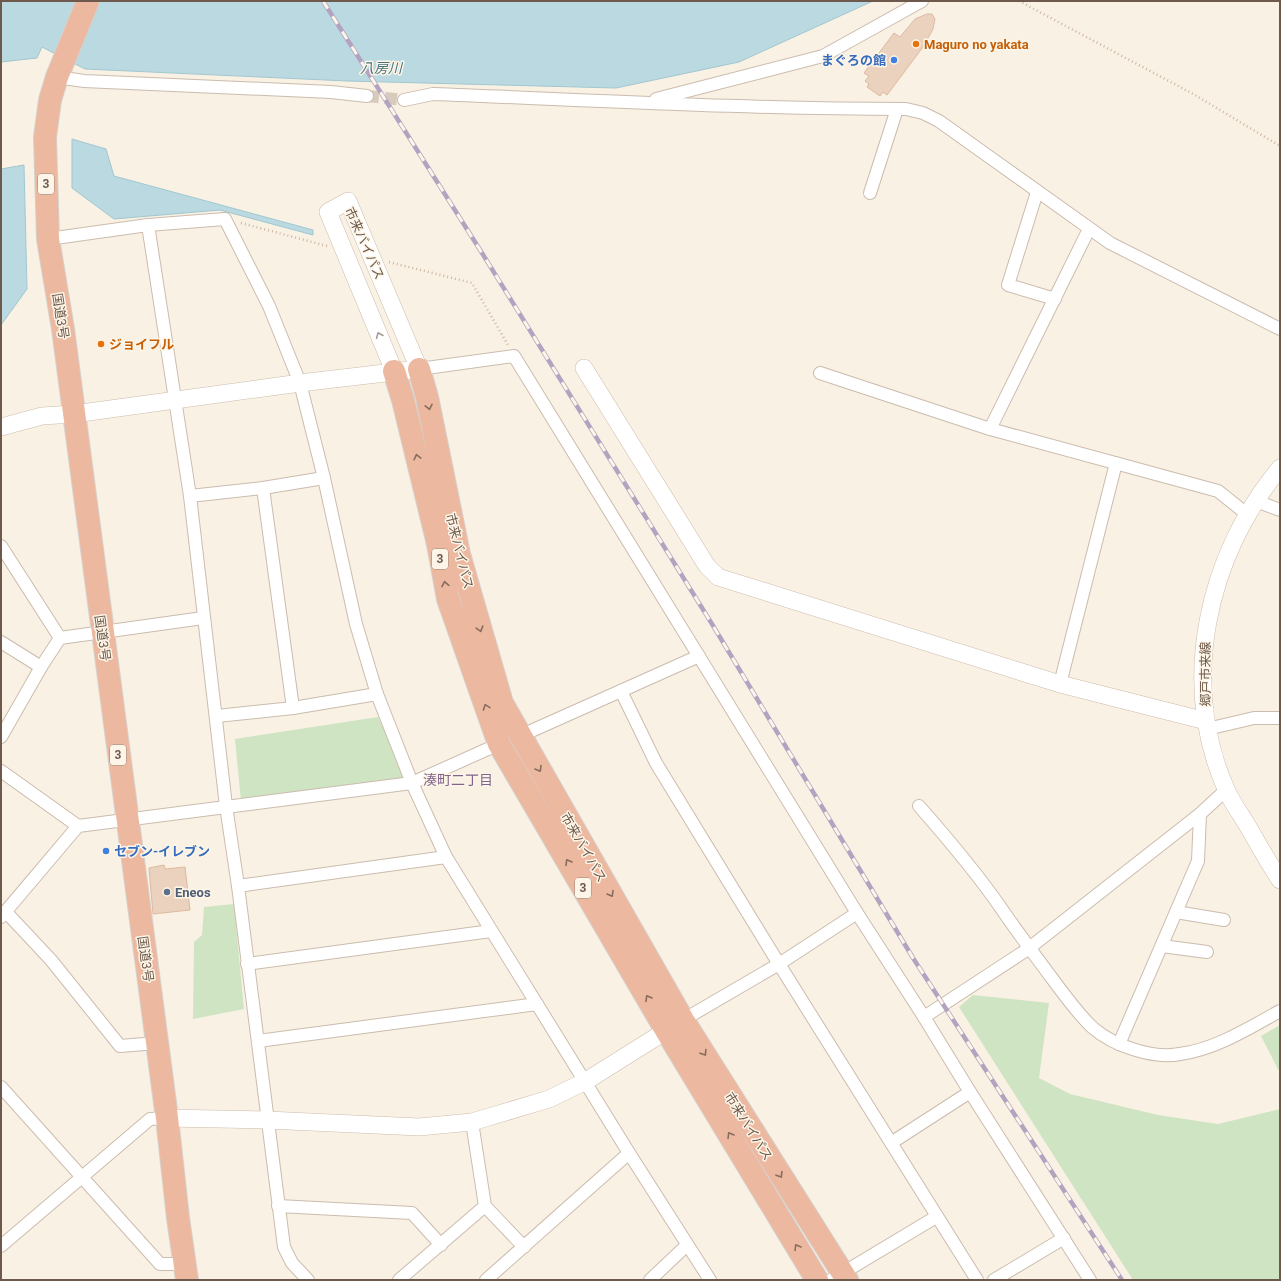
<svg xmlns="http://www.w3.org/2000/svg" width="1281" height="1281" font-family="Roboto,'Noto Sans JP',sans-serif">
	<rect width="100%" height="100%" fill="#f9f1e3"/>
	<g fill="#cfe4c3">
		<path d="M378 717 407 779 241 801 235 739Z"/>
		<path d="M234 904 244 1009 193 1019 194 942 202 935 204 907Z"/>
		<path d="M973 995 1049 1003 1039 1078 1070 1094 1158 1115 1218 1124 1280 1109V1280H1133L959 1007Z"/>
		<path d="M1280 1025V1073L1261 1036Z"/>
	</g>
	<g fill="#bad9e0" stroke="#a1c7d0">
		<path d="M1 1H873L739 62 616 88 347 81 85 69 42 47 37 58 1 62Z"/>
		<path d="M72 139 106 149 114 176 313 230V235L220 210 114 219 72 188Z"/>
		<path d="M24 165 27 289 1 325V169Z"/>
	</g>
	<g fill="#ebd2be" stroke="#dcbaa0">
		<path d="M927 14H932L935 19 933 29 923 47 887 95 883 92 880 96 867 87 869 84 865 81 869 76 864 73 894 33 900 37 915 19Z"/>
		<path d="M164 865 165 869 185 867 190 910 153 914 149 868Z"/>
	</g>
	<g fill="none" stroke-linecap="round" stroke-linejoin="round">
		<path stroke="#d6cbbd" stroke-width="12" stroke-dasharray="12 6" stroke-linecap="butt" d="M367 96 404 100"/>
		<defs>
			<g id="street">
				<path d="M57 77 84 81 331 92 367 96"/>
				<path d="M656 99 823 56 922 1"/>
				<path d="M404 100 433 94C591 100 748 109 906 109L923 113 939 121 1110 243 1280 329"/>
				<path d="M1037 192 1008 285 1055 299"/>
				<path d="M870 193 897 109"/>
				<path d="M148 225 190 496 226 806 238 886 284 1247 292 1263 308 1280"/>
				<path d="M48 239 148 225 225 219 269 306 300 383 324 478 356 624 377 694 412 783 446 857 629 1153 710 1280"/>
				<path d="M419 369 514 356 857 913 924 1017 970 1092 1090 1280"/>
				<path d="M820 373 990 429 1218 491 1248 515"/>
				<path d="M990 429 1089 229"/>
				<path d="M263 488 293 708"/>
				<path d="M190 496 263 488 324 478"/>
				<path d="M1256 501 1280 510"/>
				<path d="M1 546 60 638"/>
				<path d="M1 642 41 667"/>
				<path d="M1060 684 1116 463"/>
				<path d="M621 691 656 763 779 964 977 1280"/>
				<path d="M217 716 293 708 377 694"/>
				<path d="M1207 729 1254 718H1280"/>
				<path d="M520 736 699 656"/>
				<path d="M1 737 41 667 60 638 203 618"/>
				<path d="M1 771 78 826"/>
				<path d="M919 806C948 839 976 872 1001 908 1018 933 1036 957 1054 981 1066 997 1078 1014 1093 1028 1114 1046 1153 1059 1180 1054 1216 1049 1249 1028 1280 1011"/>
				<path d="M238 886 446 857"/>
				<path d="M6 912 51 960 120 1046 157 1043"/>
				<path d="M1176 912 1224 920"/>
				<path d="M1 917 78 826 412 783 499 744"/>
				<path d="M1162 946 1207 952"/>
				<path d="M247 964 491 931"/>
				<path d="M924 1017 1028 949 1200 814 1226 790"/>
				<path d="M683 1020 779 964 857 913"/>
				<path d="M258 1041 537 1004"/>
				<path d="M1119 1044 1198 861 1200 814"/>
				<path d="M1 1087 160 1264H184"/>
				<path d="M472 1122 485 1206 524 1247"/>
				<path d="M891 1143 970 1092"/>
				<path d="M278 1206 412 1213 441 1245"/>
				<path d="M1 1246 150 1119 167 1118"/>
				<path d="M399 1280 485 1206"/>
				<path d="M486 1280 629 1153"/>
				<path d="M650 1280 687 1245"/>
				<path d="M831 1280 936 1217"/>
				<path d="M994 1280 1064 1238"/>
			</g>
			<g id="secondary">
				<path d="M584 368 707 566 718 577 1060 684 1206 721"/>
				<path d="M1 427 42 416 74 414 300 383 419 369 348 201 328 212 394 371"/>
				<path d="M1280 468C1207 556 1179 682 1226 789 1231 801 1239 812 1246 823 1257 842 1268 862 1280 880"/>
				<path d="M167 1118 267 1120 419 1127 472 1122 549 1099 586 1081 677 1024"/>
			</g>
			<g id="highway">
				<path d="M88 1 57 77 50 100 45 137 48 239 63 329 167 1118 178 1218 187 1280"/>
				<path d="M419 369 427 397 459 554 502 703 683 1020 847 1280"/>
				<path d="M394 371 403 400 438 544 448 599 499 744 667 1032 817 1280"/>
			</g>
		</defs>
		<use href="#street" stroke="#cbbcae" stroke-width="14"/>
		<use href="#secondary" stroke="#cdbcab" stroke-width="18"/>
		<use href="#highway" stroke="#d6d1cd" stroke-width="24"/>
		<g stroke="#cfb5a1" stroke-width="2.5" stroke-dasharray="1 3" stroke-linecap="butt">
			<path d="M1019 1 1195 95 1280 146"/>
			<path d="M241 223 327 246"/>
			<path d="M389 262 472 283 508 345"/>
		</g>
		<use href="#street" stroke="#fff" stroke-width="12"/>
		<use href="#secondary" stroke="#fff" stroke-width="17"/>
		<use href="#highway" stroke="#edb8a0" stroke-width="22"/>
		<defs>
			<path id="rail" d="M323 1 482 253 712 624 913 958 1122 1280"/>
		</defs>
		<use href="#rail" stroke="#b4a3c0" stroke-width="4.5"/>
		<use href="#rail" stroke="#fdf6e8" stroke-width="3" stroke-dasharray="9" stroke-linecap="butt"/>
	</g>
	<defs><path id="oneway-chevron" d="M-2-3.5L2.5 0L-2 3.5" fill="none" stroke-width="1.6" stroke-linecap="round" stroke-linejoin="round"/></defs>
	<use stroke="#a89c94" href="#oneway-chevron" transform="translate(379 335) rotate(-113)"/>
	<g stroke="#876d5d">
		<use href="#oneway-chevron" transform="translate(429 407) rotate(78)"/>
		<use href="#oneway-chevron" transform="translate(417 457) rotate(-104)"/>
		<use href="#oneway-chevron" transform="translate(445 584) rotate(-101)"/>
		<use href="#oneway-chevron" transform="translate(480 629) rotate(74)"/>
		<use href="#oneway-chevron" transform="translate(486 707) rotate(-110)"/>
		<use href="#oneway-chevron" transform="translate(539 769) rotate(60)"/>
		<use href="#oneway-chevron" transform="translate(568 862) rotate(-120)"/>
		<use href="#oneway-chevron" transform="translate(611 894) rotate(60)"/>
		<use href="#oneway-chevron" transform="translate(648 998) rotate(-120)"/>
		<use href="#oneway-chevron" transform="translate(704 1053) rotate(58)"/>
		<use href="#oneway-chevron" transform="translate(730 1135) rotate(-121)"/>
		<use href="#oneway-chevron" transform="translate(780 1175) rotate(58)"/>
		<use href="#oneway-chevron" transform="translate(797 1247) rotate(-121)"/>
	</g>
	<g fill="#e8710a" stroke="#fdf6e8" stroke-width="1.5">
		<circle cx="916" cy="44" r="4"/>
		<circle cx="101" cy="344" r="4"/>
	</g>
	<g fill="#3f7fe0" stroke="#fdf6e8" stroke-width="1.5">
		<circle cx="894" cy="60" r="4"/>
		<circle cx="106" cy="851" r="4"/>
	</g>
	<circle fill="#5c6f8a" stroke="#fdf6e8" stroke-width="1.5" cx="167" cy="892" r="4"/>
	<g text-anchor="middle" stroke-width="3" stroke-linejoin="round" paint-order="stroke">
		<g fill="#fdf6e8" stroke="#99897b" stroke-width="1">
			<rect x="38" y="174" width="16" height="20" rx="3"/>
			<rect x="432" y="549" width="16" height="20" rx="3"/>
			<rect x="110" y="745" width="16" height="20" rx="3"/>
			<rect x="575" y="878" width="16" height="20" rx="3"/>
		</g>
		<g font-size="12" font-weight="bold" fill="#6e5a4c">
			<text x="46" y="188">3</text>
			<text x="440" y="563">3</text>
			<text x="118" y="759">3</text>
			<text x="583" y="892">3</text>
		</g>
		<g font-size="13" font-weight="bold" fill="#c56008" stroke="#fdf6e8" text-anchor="start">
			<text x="924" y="49">Maguro no yakata</text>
			<text x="109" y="349">ジョイフル</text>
		</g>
		<g font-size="13" font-weight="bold" fill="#366cbe" stroke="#fdf6e8" text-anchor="end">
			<text x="886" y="65">まぐろの館</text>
			<text x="114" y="856" text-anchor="start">セブン-イレブン</text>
		</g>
		<g font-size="13" fill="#6e5a4c" stroke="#fdf6e8">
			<text transform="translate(365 243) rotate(66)" y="5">市来バイパス</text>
			<text transform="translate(61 316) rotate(81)" y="5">国道3号</text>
			<text transform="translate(460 551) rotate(76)" y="5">市来バイパス</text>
			<text transform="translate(103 638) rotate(82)" y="5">国道3号</text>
			<text transform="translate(1205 674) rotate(-90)" y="5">郷戸市来線</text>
			<text transform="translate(584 847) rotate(60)" y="5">市来バイパス</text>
			<text transform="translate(146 959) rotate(82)" y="5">国道3号</text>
			<text transform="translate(749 1126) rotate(58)" y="5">市来バイパス</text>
		</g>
		<g font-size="13" font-weight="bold" fill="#4e5e75" stroke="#fdf6e8" text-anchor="start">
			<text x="175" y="897">Eneos</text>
		</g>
		<g font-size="14" font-style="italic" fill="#48747f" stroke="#fdf6e8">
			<text x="381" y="73">八房川</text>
		</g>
		<g font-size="14" fill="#7f648b" stroke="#fdf6e8">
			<text x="458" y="785">湊町二丁目</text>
		</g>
	</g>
	<rect width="1281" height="1281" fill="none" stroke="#6e5a4c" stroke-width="4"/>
</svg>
